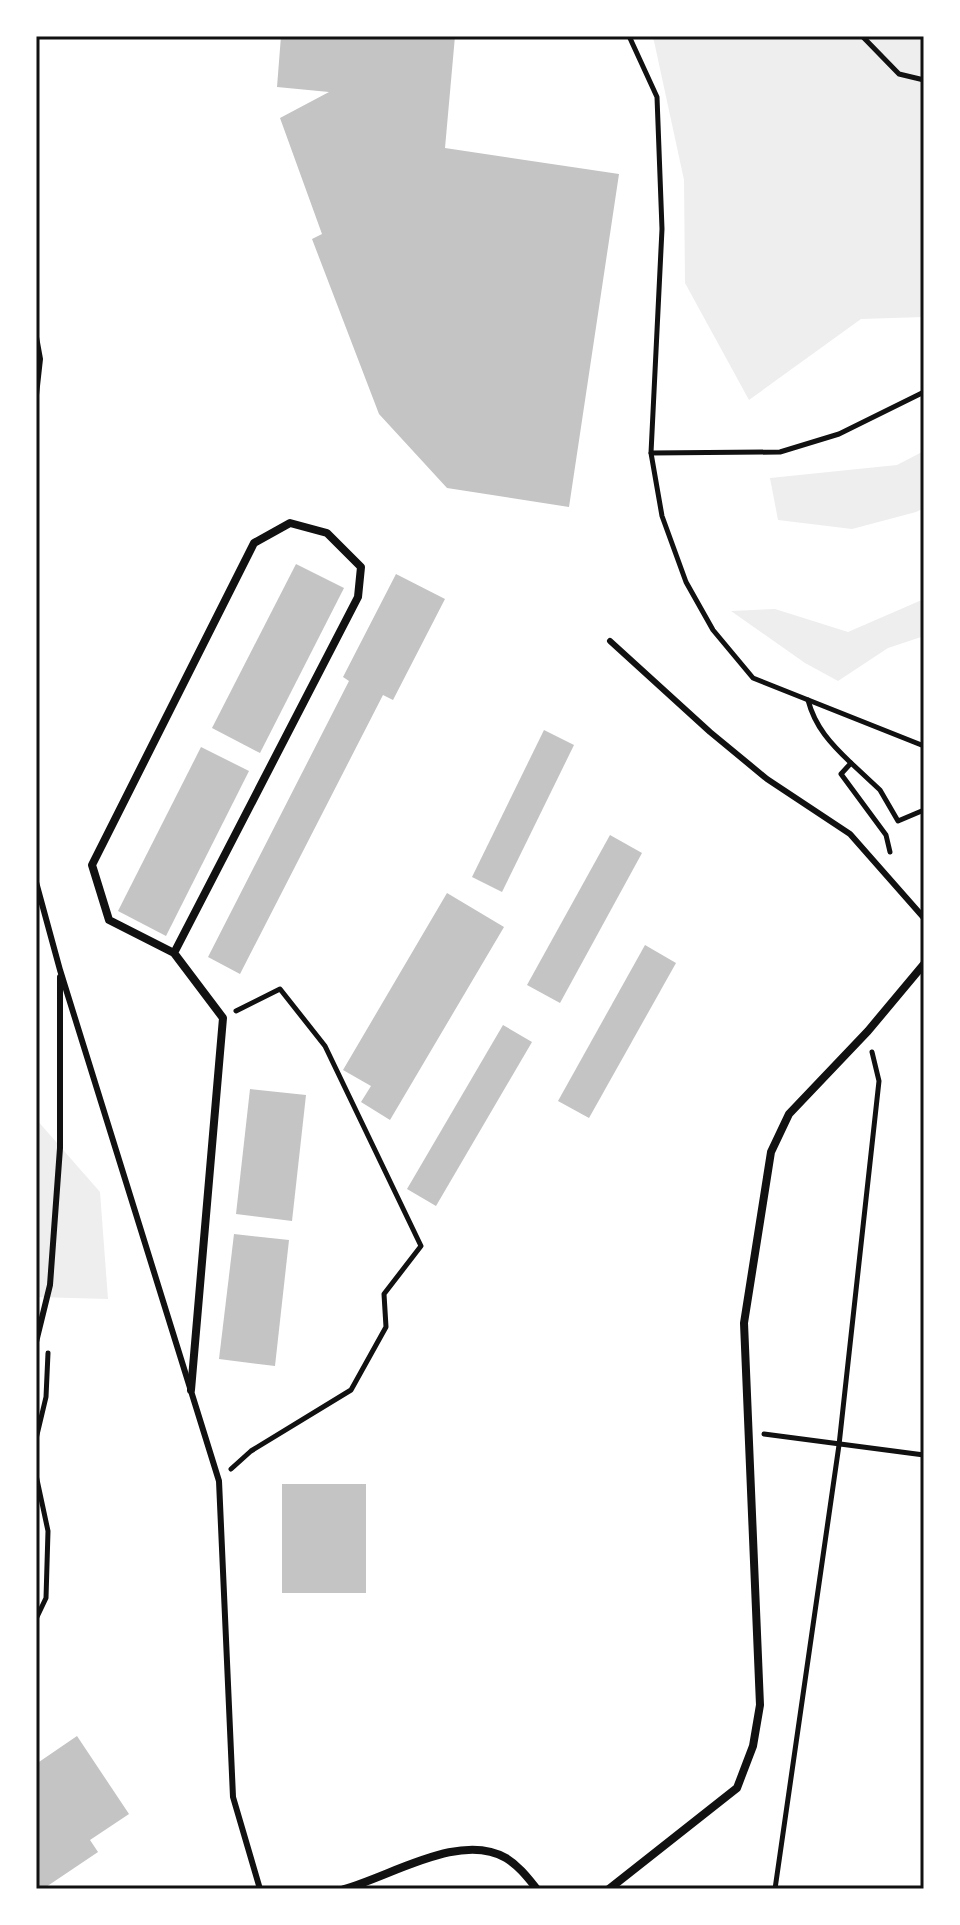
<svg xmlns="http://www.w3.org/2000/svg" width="960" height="1925" font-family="'Work Sans',sans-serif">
	<rect width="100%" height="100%" fill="#fff"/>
	<g fill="#eee">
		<path d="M651 36H924V317L861 319 749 400 685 283 684 180 654 41Z"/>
		<path d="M924 451V508L916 512 852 529 778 520 770 478 897 465Z"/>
		<path d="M924 599V636L888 648 838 681 805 663 731 611 775 609 848 632Z"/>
		<path d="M36 1119 100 1192 108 1299 36 1297Z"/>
	</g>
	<g fill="#c4c4c4">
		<path d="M281 36H455L445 148 619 174 569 507 447 488 379 414 312 239 322 234 280 118 329 92 277 87Z"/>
		<path d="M296 564 344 588 260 753 212 728Z"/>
		<path d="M396 574 445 599 393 700 383 695 240 974 208 957 349 681 343 677Z"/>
		<path d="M544 730 574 745 502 892 472 877Z"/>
		<path d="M201 747 249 771 166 936 118 911Z"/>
		<path d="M610 835 642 853 560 1003 527 985Z"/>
		<path d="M447 893 504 927 390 1120 361 1102 371 1086 343 1070Z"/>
		<path d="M645 945 676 963 589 1118 558 1101Z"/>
		<path d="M503 1025 532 1042 436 1206 407 1189Z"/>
		<path d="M250 1089 306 1095 292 1221 236 1214Z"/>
		<path d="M234 1234 289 1240 275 1366 219 1359Z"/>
		<rect x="282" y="1484" width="84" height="109"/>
		<path d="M77 1736 129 1814 90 1840 98 1852 43 1889H36V1764Z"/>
	</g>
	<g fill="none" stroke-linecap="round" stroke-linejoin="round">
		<g stroke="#111" stroke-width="5">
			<path d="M629 36 657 97 662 229 651 453 662 516 686 582 713 630 753 678 924 746"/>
			<path d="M862 36 899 74 924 80"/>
			<path d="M651 453 780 452 839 434 924 392"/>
			<path d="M808 700C815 727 831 744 851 763L841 774 886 835 890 852"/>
			<path d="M851 763 880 790 898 821 924 810"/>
			<path d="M764 1434 924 1455"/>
			<path d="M36 1439 46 1397 48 1353"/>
			<path d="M231 1469 251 1451 351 1390 386 1327 384 1294 421 1246 325 1046 280 989 236 1011"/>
			<path d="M36 1475 48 1531 46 1598 36 1619"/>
			<path d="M775 1889 839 1445 879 1081 872 1052"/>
		</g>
		<g stroke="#111" stroke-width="6">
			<path d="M36 337 40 359 36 395"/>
			<path d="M610 641 710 732 767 779 850 834 924 918"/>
			<path d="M36 882 60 970 219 1481 233 1797 260 1889"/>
			<path d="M36 1342 50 1285 60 1148V977"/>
		</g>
		<g stroke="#111" stroke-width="8">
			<path d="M174 953 358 597 361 567 327 533 290 523 254 543 92 865 109 920 174 953 223 1018 191 1390"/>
			<path d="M344 1889C390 1877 460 1831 506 1858 519 1866 528 1878 537 1889"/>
			<path d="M609 1889 737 1788 753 1746 760 1705 744 1323 771 1152 789 1114 868 1031 924 964"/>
		</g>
	</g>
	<rect width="960" height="1925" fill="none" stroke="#ffffff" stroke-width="76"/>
	<rect x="38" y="38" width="884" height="1849" fill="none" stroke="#111" stroke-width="3"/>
</svg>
